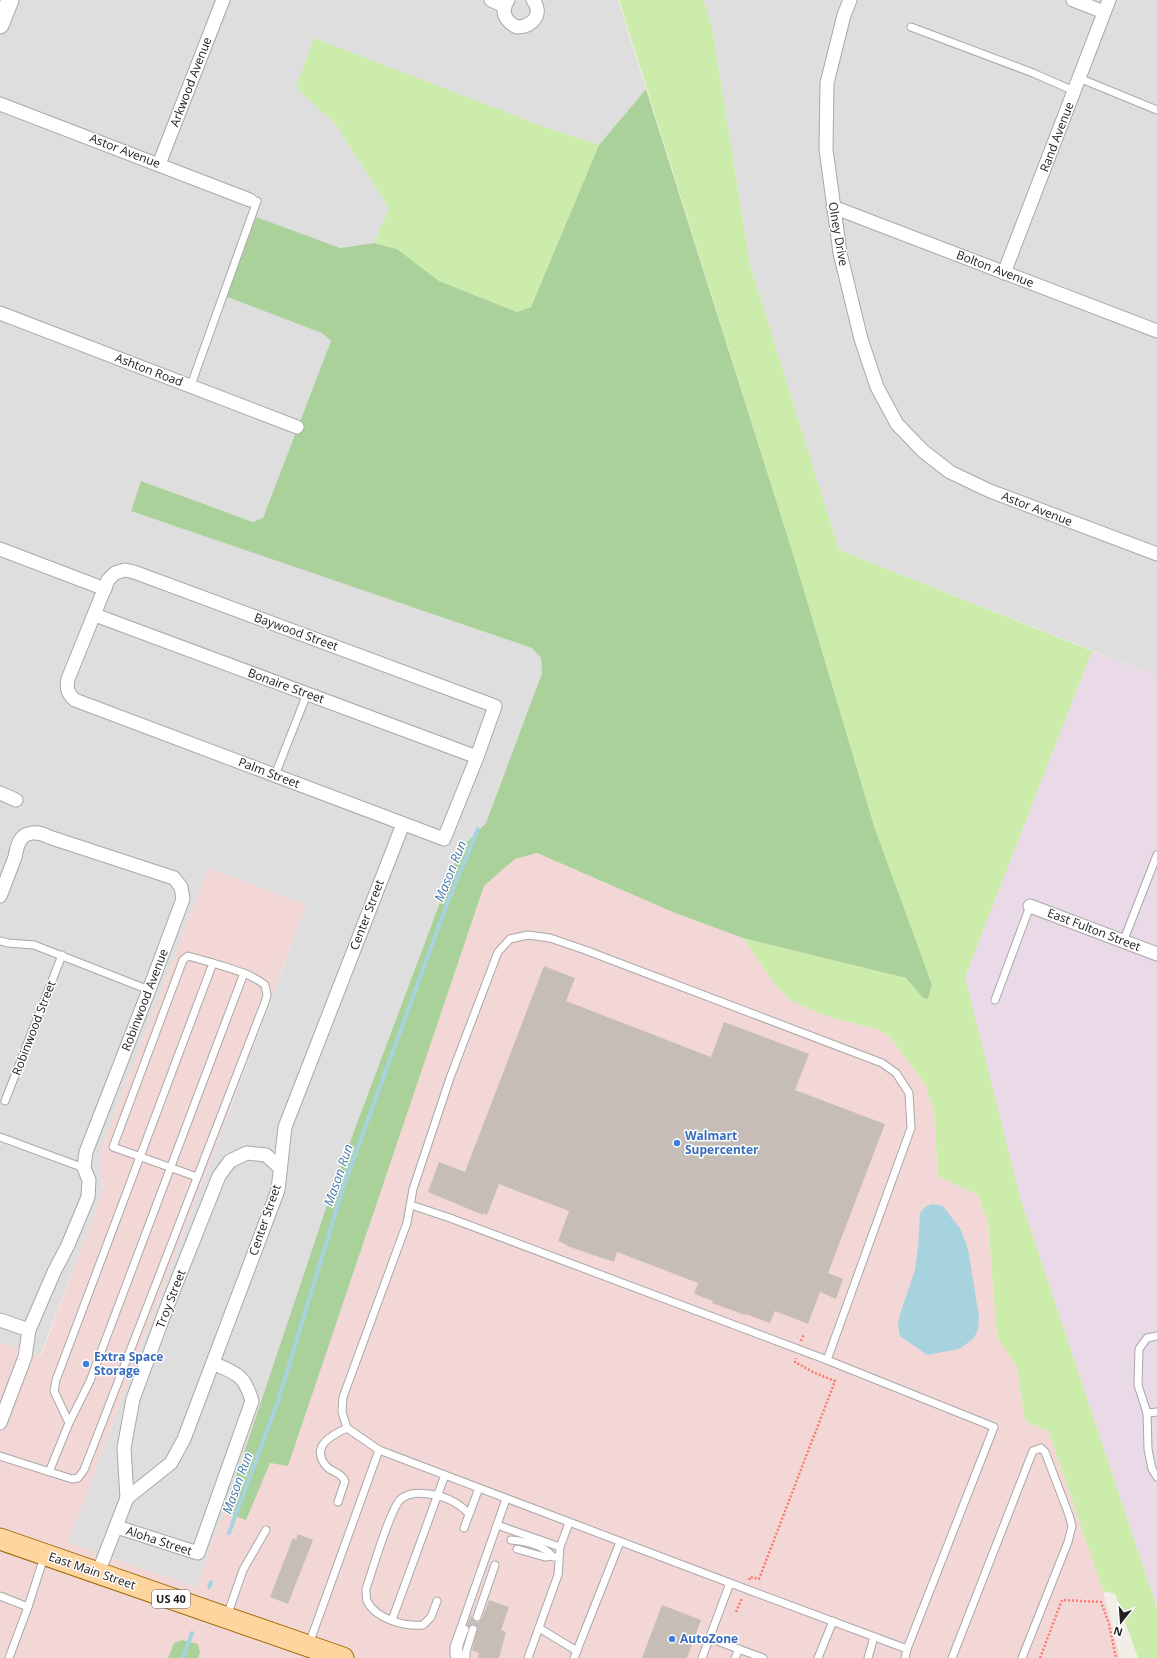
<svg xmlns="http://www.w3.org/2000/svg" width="1157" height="1658" font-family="'Open Sans',sans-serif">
	<rect width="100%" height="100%" fill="#f1eee7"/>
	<g fill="#dfdede">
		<path d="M0 0H618L646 89 599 145 542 126 296 87 336 125 389 208 374 243 340 248 256 218 227 297 322 333 331 341 263 518 253 522 141 481 131 510 532 648 541 658 542 673 486 823 460 849 333 1187 224 1512 196 1587 68 1543 306 906 208 868 100 1152 103 1191 40 1356 0 1342Z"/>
		<path d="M703 0H1157V221L1156 225H1157V676L839 550 750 265 712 27Z"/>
	</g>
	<path fill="#f2d7d6" d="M537 853 675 913 743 938 776 986 823 1015 879 1030 890 1037 925 1084 934 1111 938 1176 978 1195 988 1222 997 1337 1017 1367 1025 1421 1049 1432 1103 1591 1120 1658H198L200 1652 174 1643 168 1658H0V1342L41 1356 103 1191 100 1152 208 868 306 905 68 1543 196 1587 224 1512 246 1519 270 1463 288 1465 484 886 515 859Z"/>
	<path fill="#ead9e7" d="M1092 651 1157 676V1608L1021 1201 965 977Z"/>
	<g fill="#ccecac">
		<path d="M619 0H703L712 27 750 265 839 550 1092 651 965 977 1021 1201 1157 1608V1658H1138L1115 1594 1103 1591 1049 1432 1025 1421 1017 1367 997 1337 988 1222 978 1195 938 1176 934 1111 925 1084 890 1037 879 1030 823 1015 790 1000 776 986 743 938 906 978 923 998 928 999 932 986 874 826 794 557Z"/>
		<path d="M314 38 542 126 599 145 531 307 517 312 439 281 397 249 374 243 389 208 336 125 296 87Z"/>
	</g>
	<g fill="#abd19b">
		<path d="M646 89 794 557 874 826 932 985 928 999 923 998 906 978 743 938 675 913 537 853 515 859 484 886 288 1466 270 1463 246 1520 224 1512 333 1187 460 849 486 823 542 673 541 658 532 648 131 511 141 481 253 522 263 518 331 341 322 333 227 297 256 217 340 248 374 243 397 249 439 281 517 312 531 307 599 145Z"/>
		<path d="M182 1640 198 1644 200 1652 198 1658H168L174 1643Z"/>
	</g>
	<path fill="#a7d3df" d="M932 1204 943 1206 961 1230 968 1249 979 1317 978 1330 973 1339 959 1349 927 1355 900 1336 898 1324 900 1314 915 1270 918 1247 920 1213 925 1207Z"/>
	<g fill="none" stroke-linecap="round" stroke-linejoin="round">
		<g stroke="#a7d3df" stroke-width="4">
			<path d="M229 1533 278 1401 344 1185 447 904 478 829"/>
			<path d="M209 1587 211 1582"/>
			<path d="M183 1658 192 1633"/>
		</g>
	</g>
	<g fill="#c6beb6">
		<path d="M544 966 575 978 566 1001 711 1057 724 1022 809 1054 795 1090 885 1124 828 1273 843 1279 836 1299 820 1292 808 1324 775 1311 770 1323 746 1314 745 1315 712 1303 713 1301 694 1294 698 1283 617 1252 614 1262 567 1246V1245L558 1241 569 1211 499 1184 487 1215 483 1213V1215L428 1192 439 1162 465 1172Z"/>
		<path d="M298 1534 313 1540 288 1604 270 1597 293 1538 296 1540Z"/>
		<path d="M489 1600 509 1607 501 1630 506 1632 499 1658H478L479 1653 472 1650 478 1628 474 1624 469 1626 467 1625 471 1615 475 1622H478L482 1619Z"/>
		<path d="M662 1605 701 1620 687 1658H642Z"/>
	</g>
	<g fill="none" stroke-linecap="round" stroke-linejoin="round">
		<defs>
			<g id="service">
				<path d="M911 27 1033 73 1074 91"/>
				<path d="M1079 78 1157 110"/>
				<path d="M191 385 257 201"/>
				<path d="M275 775 307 694"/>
				<path d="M0 941 8 943 34 945 149 990"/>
				<path d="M1123 942 1157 855"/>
				<path d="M995 1000 1030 906"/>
				<path d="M5 1101 62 955"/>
				<path d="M0 1137 84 1168"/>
				<path d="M197 1177 113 1147 183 960 188 956 213 963"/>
				<path d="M411 1205 450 1218 827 1360"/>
				<path d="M1157 1336 1147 1338 1139 1349 1138 1385 1147 1413 1148 1449 1152 1469 1157 1477"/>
				<path d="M1147 1413 1157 1412"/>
				<path d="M69 1423 90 1381 244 973"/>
				<path d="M379 1450 730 1583"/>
				<path d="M0 1456 72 1479 78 1478 84 1470 265 1002 267 995 265 985C250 973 231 969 213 963L56 1380 54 1391 69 1423 49 1472"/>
				<path d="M338 1502 345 1481C340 1471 332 1473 326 1466 310 1446 332 1435 347 1428"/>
				<path d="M497 1525 506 1499"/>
				<path d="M464 1528 479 1488"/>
				<path d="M511 1540C525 1541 543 1545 552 1556"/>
				<path d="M517 1549 545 1557 552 1556 554 1557"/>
				<path d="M0 1596 28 1607 44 1557"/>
				<path d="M437 1601 431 1617 423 1625C405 1627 376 1619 367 1601 366 1598 366 1593 366 1589 372 1572 391 1505 402 1498 411 1492 419 1493 429 1494 445 1496 458 1502 469 1514"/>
				<path d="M227 1616 243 1570 266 1530"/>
				<path d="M477 1617 495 1565"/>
				<path d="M392 1620 445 1475"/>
				<path d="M539 1628 577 1651"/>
				<path d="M709 1638 763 1658"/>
				<path d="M309 1644 379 1450 347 1428 342 1412 343 1397 407 1223 413 1189 450 1078 493 965 498 952 510 939 528 935 550 938 585 950 882 1063 896 1073 909 1093 911 1128 827 1360 994 1427 907 1649 730 1583 702 1658"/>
				<path d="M9 1658 28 1607"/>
				<path d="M456 1658 454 1655V1647L497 1525 560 1547"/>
				<path d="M461 1658C455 1649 462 1638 465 1629"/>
				<path d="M466 1658V1652L473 1629"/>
				<path d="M528 1658 558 1575 560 1547 569 1523"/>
				<path d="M574 1658 620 1542"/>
				<path d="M735 1658 739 1649"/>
				<path d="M818 1658 833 1621"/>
				<path d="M868 1658 874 1637"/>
				<path d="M905 1658 907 1649"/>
				<path d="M952 1658 1029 1461 1033 1451 1041 1448 1045 1452 1069 1515 1072 1526 1068 1542 1022 1658"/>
			</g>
			<g id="minor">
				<path d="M491 0 504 6"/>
				<path d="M508 0C500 12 505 21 517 27 532 27 544 14 533 0"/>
				<path d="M850 0 844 15 827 83 826 149 840 253 861 339 877 387 897 424 923 451 950 472 990 491 1157 554"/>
				<path d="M1073 0 1104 12"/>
				<path d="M0 104 250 200"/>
				<path d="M159 164 223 0"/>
				<path d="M833 207 1157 331"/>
				<path d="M1004 273 1109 0"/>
				<path d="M0 313 297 427"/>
				<path d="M0 549 105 589"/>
				<path d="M125 570 134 572 495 706 477 757 444 839 75 700C68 694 66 689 68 679L108 580 115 573Z"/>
				<path d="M95 615 477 757"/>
				<path d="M0 793 16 800"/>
				<path d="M0 896C5 884 9 872 14 860 16 855 16 850 18 845 23 830 38 831 49 837L174 878 181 887 183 899 149 990 86 1152 84 1168 89 1180 88 1197 68 1245 54 1272 29 1330 25 1357 0 1423"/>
				<path d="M1030 906 1157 954"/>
				<path d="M0 1320 29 1330"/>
				<path d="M127 1498 124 1448 133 1399 168 1304 219 1176 230 1161 247 1153 266 1155 280 1168"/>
				<path d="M117 1527 198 1553 252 1401C244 1374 237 1374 213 1363"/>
				<path d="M98 1573 127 1498 171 1463 184 1439 278 1190 285 1127 403 824"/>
			</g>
			<path id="tertiary" d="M0 25 10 0"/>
			<path id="primary" d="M0 1539 343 1658"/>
		</defs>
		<use href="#service" stroke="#a8a8a8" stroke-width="9"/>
		<use href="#minor" stroke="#a8a8a8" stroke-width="15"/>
		<use href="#tertiary" stroke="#a8a8a8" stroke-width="19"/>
		<use href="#primary" stroke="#9d6900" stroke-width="23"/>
		<g stroke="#fd7b6c" stroke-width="2.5" stroke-dasharray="2 2" stroke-linecap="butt">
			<path d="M801 1341 804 1334"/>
			<path d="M749 1580 750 1577 759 1579 835 1381 815 1373 795 1362 796 1358"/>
			<path d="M736 1612 742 1598"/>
			<path d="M1040 1658 1062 1600 1101 1602 1109 1624 1116 1658"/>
		</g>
		<use href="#service" stroke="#fff" stroke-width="7"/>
		<use href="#minor" stroke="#fff" stroke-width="13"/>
		<use href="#tertiary" stroke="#fff" stroke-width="17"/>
		<use href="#primary" stroke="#fed59f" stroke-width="21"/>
	</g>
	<g fill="#3f7fe0" stroke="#fff" stroke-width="1.5">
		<circle cx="677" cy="1143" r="4"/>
		<circle cx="86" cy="1364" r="4"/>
		<circle cx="672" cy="1639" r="4"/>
	</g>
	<g text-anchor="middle" stroke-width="3" stroke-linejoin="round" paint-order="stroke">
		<rect fill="#fff" stroke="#646464" stroke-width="1" x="152" y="1590" width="38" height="18" rx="3"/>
		<g font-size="11" font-weight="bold" fill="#212121">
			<text x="171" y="1603">US 40</text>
		</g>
		<g font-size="12" fill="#212121" stroke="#fff">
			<text transform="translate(191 82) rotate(-69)" y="4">Arkwood Avenue</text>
			<text transform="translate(1057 137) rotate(-69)" y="4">Rand Avenue</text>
			<text transform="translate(125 151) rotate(21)" y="4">Astor Avenue</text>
			<text transform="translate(838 234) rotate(80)" y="4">Olney Drive</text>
			<text transform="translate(995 269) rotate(21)" y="4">Bolton Avenue</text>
			<text transform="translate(149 370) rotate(21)" y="4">Ashton Road</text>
			<text transform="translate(1037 509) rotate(21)" y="4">Astor Avenue</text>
			<text transform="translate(296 632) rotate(20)" y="4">Baywood Street</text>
			<text transform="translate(286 686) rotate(20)" y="4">Bonaire Street</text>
			<text transform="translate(269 773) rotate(21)" y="4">Palm Street</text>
			<text transform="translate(367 915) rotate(-69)" y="4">Center Street</text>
			<text transform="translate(1094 930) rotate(21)" y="4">East Fulton Street</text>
			<text transform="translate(145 1000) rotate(-69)" y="4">Robinwood Avenue</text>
			<text transform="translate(34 1028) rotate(-69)" y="4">Robinwood Street</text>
			<text transform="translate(265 1220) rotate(-71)" y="4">Center Street</text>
			<text transform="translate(171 1299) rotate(-69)" y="4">Troy Street</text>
			<text transform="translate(159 1541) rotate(18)" y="4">Aloha Street</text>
			<text transform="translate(92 1571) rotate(19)" y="4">East Main Street</text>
		</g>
		<g font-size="12" font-weight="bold" fill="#366cbe" stroke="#fff" text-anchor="start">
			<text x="685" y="1140">Walmart<tspan x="685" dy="14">Supercenter</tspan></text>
			<text x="94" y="1361">Extra Space<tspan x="94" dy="14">Storage</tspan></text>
			<text x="680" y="1643">AutoZone</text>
		</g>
		<g font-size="13" font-style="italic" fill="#467aac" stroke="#fff">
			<text transform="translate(450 871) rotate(-68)" y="5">Mason Run</text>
			<text transform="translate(338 1175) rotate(-71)" y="5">Mason Run</text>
			<text transform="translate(237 1483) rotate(-70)" y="5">Mason Run</text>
		</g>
	</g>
	<g transform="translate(1121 1622) rotate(197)" stroke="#ffffff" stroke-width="3" paint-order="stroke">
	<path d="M0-3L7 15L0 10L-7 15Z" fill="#212121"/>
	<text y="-6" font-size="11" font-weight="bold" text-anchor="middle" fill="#212121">N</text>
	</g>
</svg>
